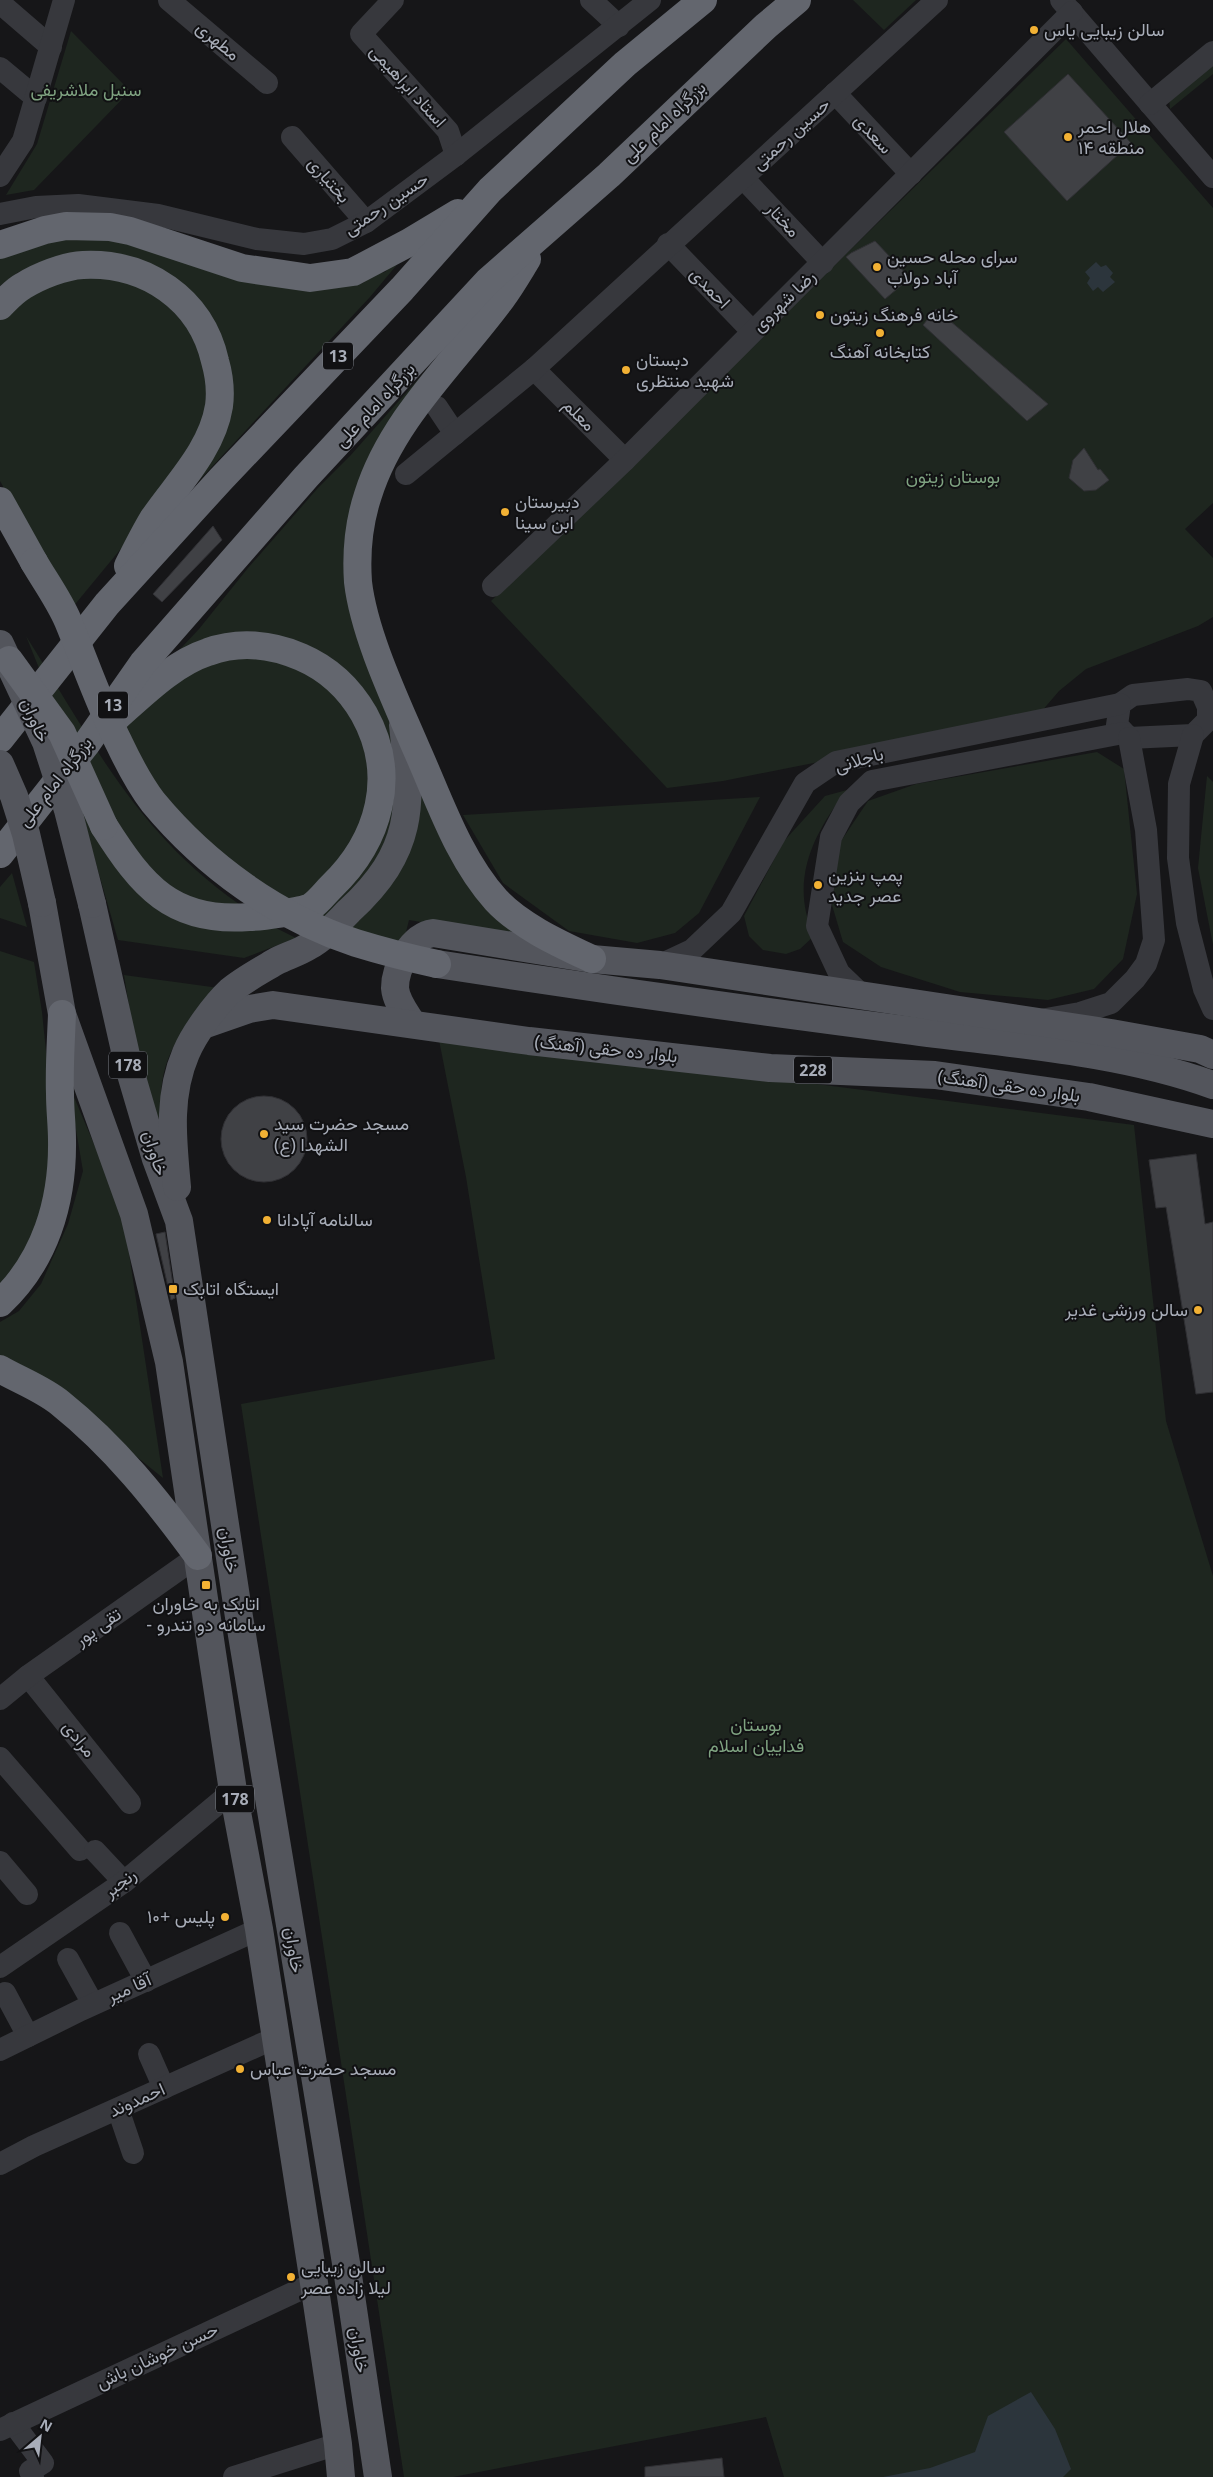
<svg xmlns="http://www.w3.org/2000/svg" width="1213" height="2477" font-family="'Noto Sans',Vazirmatn,sans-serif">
	<rect width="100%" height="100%" fill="#161618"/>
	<g fill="#1e261f">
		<path d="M853 0H916L884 30Z"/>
		<path d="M71 31 130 91 34 190 6 195 37 144Z"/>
		<path d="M1066 39 1213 208V503L1185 529 1213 558V617L1198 626 1086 669 1059 691 1035 719 723 781 667 788 491 601Z"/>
		<path d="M1213 62V74L1170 109 1169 97Z"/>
		<path d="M91 236 328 289 363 283 374 274 385 272 421 236 370 297 154 529 224 416 173 280 38 263 17 273 0 286V256L41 242Z"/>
		<path d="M85 272 139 284 187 319 207 358 206 420 152 511 72 608 0 481V320L29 293Z"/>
		<path d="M499 288 351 517 385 703 397 746 399 801 378 862 327 919 313 913 342 888 384 742 284 643 152 679 199 629 248 568 317 489 350 456Z"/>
		<path d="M26 636C94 744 140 840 251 912L197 906 135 859 43 678Z"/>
		<path d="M241 653 304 667 353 709 373 771 360 835 297 906C248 875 198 841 163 794 147 771 134 746 120 721L182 671Z"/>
		<path d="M63 749 135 883 270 925 296 938 244 958 118 940Z"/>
		<path d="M1097 752 1124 769 1137 894 1123 959 1094 989 1048 1000 960 992 881 967 843 942 832 905 839 844 868 801 916 784Z"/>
		<path d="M414 758 533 941 409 920 403 944 347 927 373 901Z"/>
		<path d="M1207 776 1213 782V945L1198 868Z"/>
		<path d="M847 790C813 834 789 881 814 936L800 949 786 954 763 950 749 936 744 916 784 841 825 796Z"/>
		<path d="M760 797 699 913 675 933 637 943 569 931 503 883 463 815Z"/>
		<path d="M12 873 27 927 0 918V887Z"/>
		<path d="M0 951 34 962 42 1012 52 1110 47 1212 0 1295Z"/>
		<path d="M124 975 219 988C204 1007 185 1026 174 1046 152 1086 163 1128 170 1171L137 1056Z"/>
		<path d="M438 1035 1134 1125 1166 1421 1213 1576V2477H784L766 2417 453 2477H404L241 1404 495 1359 466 1177Z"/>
		<path d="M68 1083 111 1184 125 1227 163 1478 126 1448 0 1360V1322L19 1311 41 1284 68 1224 83 1171Z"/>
	</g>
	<g fill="#2c353c">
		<path d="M1096 262 1101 267 1106 265 1113 273 1110 277 1115 282 1103 292 1098 287 1093 291 1087 283 1090 278 1085 272Z"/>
		<path d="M1031 2392 1055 2429 1071 2469 1063 2477H883L930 2468 975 2452 988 2416Z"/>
	</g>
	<g fill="#404145" stroke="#303034">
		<path d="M1068 74 1131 143 1067 201 1004 132Z"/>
		<path d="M875 241 910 278 885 299 846 257 851 253Z"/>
		<path d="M936 309 1048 404 1027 421 923 325Z"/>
		<path d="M1084 448 1098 470 1100 469 1109 480 1096 490 1084 491 1069 478 1073 460Z"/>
		<path d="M213 526 222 540 162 602 153 594Z"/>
		<circle cx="264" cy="1139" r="43"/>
		<path d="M1196 1154 1205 1224 1213 1222V1392L1196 1394 1166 1207 1156 1208 1149 1160Z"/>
		<path d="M165 1232 175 1298 171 1300 156 1234Z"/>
		<path d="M722 2458 724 2477H645V2467Z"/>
	</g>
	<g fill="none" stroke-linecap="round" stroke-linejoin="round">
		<g stroke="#37383d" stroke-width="22">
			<path d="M169 0 267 83"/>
			<path d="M393 0 361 34 448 131 456 155"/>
			<path d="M591 0 619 26"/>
			<path d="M1061 0 1213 177"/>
			<path d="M0 3 51 47"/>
			<path d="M0 68 36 98"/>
			<path d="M835 93 911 174"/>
			<path d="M1150 104 1213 52"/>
			<path d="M292 137 366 222"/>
			<path d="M0 176 23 141 64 0"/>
			<path d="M743 178 823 263"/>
			<path d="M0 214 36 207 78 205 158 215 257 239 304 244 332 239 366 222 456 155 650 0"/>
			<path d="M668 244 752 331"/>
			<path d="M534 369 625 460"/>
			<path d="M437 407 455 434"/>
			<path d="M406 474 534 369 937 0"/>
			<path d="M493 586 625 460 1072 12"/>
			<path d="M1188 689 1201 691 1208 707V720L1193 735 1129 738 1117 725 1120 704 1133 695Z"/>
			<path d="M1193 735 1179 784 1178 858 1187 923 1204 989 1213 1009"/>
			<path d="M660 965 692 950 731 913 805 783 836 762 1120 704"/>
			<path d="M863 996 839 973 817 926 831 837 849 803 872 781 1123 733"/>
			<path d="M1046 1019 1080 1013 1111 1003 1135 979 1146 964 1154 940 1146 830 1129 738"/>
			<path d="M28 1676 130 1803"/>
			<path d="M0 1699 28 1676 198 1556"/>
			<path d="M0 1758 80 1850"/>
			<path d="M95 1851 124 1882"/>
			<path d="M0 1862 27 1894"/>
			<path d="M120 1933 146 1981"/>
			<path d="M68 1959 93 2004"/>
			<path d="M0 1967 124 1882 233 1791"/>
			<path d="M5 1993 28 2036"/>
			<path d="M0 2050 81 2010 259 1929"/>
			<path d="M149 2054 164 2088"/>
			<path d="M118 2109 133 2153"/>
			<path d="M0 2164 34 2146 275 2038"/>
			<path d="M13 2423 43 2463 30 2471 33 2477"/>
			<path d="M0 2430 314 2283"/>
			<path d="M234 2477 338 2444"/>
		</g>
		<g stroke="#53555c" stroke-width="28">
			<path d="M42 903 62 1014 134 1214 169 1362 212 1653 233 1791 259 1929 314 2283 338 2444 341 2477"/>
			<path d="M92 904 128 1064 156 1159 179 1221 239 1617 347 2269 378 2477"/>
			<path d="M437 964C593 988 749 1010 906 1030 1008 1044 1116 1050 1213 1085"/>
			<path d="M412 1023C405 1012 396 1001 395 988 395 967 412 936 433 933L592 959 660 965 1111 1033 1200 1049 1213 1055"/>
			<path d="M203 1025 249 1009 273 1005 529 1041 770 1068 935 1075 1089 1097 1213 1124"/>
			<path d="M177 1187C173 1142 167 1097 186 1053 194 1034 215 1005 230 991 243 980 260 971 275 962 286 956 298 953 309 946 324 938 337 923 349 911 414 851 412 807 403 725"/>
		</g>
		<g stroke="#63666e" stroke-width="28">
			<path d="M0 245 45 230 66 226 110 227 130 231 242 268 310 278 353 272 408 243 458 213"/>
			<path d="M527 259C519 272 511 286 502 298 456 361 392 418 368 495 359 522 356 553 358 582 364 634 395 699 416 748 439 799 458 858 496 900 520 926 560 944 592 959"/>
			<path d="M0 306C7 299 14 291 23 286 39 276 64 266 83 265 146 262 201 299 215 361 219 375 221 391 219 406 212 450 177 484 153 519 144 534 136 550 128 566"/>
			<path d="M0 501 34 562"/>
			<path d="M0 739 107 604 221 479 402 289 490 190 625 64 703 0"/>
			<path d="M104 826C142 886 172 923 249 917 260 917 304 911 312 906 319 901 325 893 331 887 380 840 398 775 364 714 349 688 329 669 301 657 271 644 238 641 208 652 174 663 144 693 118 716"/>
			<path d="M0 854 87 743 143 663 306 477 488 281 609 175 766 26 797 0"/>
			<path d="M0 1303C45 1261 63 1202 62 1140 62 1125 60 1110 60 1094 59 1067 61 1041 62 1014"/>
			<path d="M0 1369C19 1380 43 1389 60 1403 115 1447 157 1500 198 1556"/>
		</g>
		<g stroke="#53555c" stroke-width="28">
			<path d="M0 644 46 742 68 810 92 904"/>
			<path d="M0 764 14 796 26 834 42 903"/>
		</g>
		<g stroke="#63666e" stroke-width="28">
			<path d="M34 562C45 581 59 600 68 621 85 662 99 704 119 743 128 762 140 785 153 802 206 866 277 917 356 943 382 951 409 958 437 964"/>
			<path d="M9 660 62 733 104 826"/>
		</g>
	</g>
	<g fill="#f2b134" stroke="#111113" stroke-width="2">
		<circle cx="1034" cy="30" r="5"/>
		<circle cx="1068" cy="137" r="5"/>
		<circle cx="877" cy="267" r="5"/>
		<circle cx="820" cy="315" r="5"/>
		<circle cx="880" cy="333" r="5"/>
		<circle cx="626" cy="370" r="5"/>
		<circle cx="505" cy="512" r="5"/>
		<circle cx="818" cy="885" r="5"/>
		<circle cx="264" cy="1134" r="5"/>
		<circle cx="267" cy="1220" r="5"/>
		<rect x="168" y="1284" width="10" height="10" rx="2.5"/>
		<circle cx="1198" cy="1310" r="5"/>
		<rect x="201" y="1580" width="10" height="10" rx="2.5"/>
		<circle cx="225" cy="1917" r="5"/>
		<circle cx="240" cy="2069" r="5"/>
		<circle cx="291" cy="2277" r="5"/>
	</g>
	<g text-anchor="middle" stroke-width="4" stroke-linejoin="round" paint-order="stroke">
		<g fill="#111113" stroke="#7b7e86" stroke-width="1">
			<rect x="323" y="342.5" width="30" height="27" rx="4"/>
			<rect x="98" y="691.5" width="30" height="27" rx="4"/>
			<rect x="109" y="1051.5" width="38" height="27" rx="4"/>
			<rect x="794" y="1056.5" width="38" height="27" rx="4"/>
			<rect x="216" y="1785.5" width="38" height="27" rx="4"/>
		</g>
		<g font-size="16" font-weight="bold" fill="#a8adb8">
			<text x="338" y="362">13</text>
			<text x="113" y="711">13</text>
			<text x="128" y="1071">178</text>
			<text x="813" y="1076">228</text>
			<text x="235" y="1805">178</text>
		</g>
		<g font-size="18" fill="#a8adb8" stroke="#111113" text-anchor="start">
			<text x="1044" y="36">سالن زیبایی یاس</text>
			<text x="1078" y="133">هلال احمر<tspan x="1078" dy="21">منطقه ۱۴</tspan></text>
			<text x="887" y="263">سرای محله حسین<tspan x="887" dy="21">آباد دولاب</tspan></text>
			<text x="830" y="321">خانه فرهنگ زيتون</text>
			<text x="880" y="358" text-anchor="middle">کتابخانه آهنگ</text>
			<text x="636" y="366">دبستان<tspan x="636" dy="21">شهید منتظری</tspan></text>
			<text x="515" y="508">دبیرستان<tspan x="515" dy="21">ابن سینا</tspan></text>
			<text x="828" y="881">پمپ بنزین<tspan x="828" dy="21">عصر جدید</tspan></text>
			<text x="274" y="1130">مسجد حضرت سید<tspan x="274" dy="21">الشهدا (ع)</tspan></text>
			<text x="277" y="1226">سالنامه آپادانا</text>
			<text x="183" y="1295">ایستگاه اتابک</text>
			<text x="1188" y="1316" text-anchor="end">سالن ورزشی غدیر</text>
			<text x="206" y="1610" text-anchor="middle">اتابک به خاوران<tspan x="206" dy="21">- سامانه دو تندرو</tspan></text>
			<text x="215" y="1923" text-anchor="end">پلیس +۱۰</text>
			<text x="250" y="2075">مسجد حضرت عباس</text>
			<text x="301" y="2273">سالن زیبایی<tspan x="301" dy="21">لیلا زاده عصر</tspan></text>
		</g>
		<g font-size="18" fill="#a8adb8" stroke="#111113">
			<text transform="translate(218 41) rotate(40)" y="6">مطهری</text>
			<text transform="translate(408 86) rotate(48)" y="6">استاد ابراهیمی</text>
			<text transform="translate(664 122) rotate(-44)" y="6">بزرگراه امام علی</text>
			<text transform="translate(791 134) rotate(-42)" y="6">حسین رحمتی</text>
			<text transform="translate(873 134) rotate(47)" y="6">سعدی</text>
			<text transform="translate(329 180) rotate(49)" y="6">بختیاری</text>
			<text transform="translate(386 204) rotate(-34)" y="6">حسین رحمتی</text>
			<text transform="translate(783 220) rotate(47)" y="6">مختار</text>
			<text transform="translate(710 288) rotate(46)" y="6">احمدی</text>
			<text transform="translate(784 301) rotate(-44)" y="6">رضا شهروی</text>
			<text transform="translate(375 405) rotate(-47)" y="6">بزرگراه امام علی</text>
			<text transform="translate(579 415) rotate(45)" y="6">معلم</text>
			<text transform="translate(35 720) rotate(66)" y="6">خاوران</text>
			<text transform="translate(859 760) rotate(-16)" y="6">باجلانی</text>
			<text transform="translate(55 782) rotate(-52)" y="6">بزرگراه امام علی</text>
			<text transform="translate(606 1049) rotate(6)" y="6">بلوار ده حقی (آهنگ)</text>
			<text transform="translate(1009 1086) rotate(8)" y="6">بلوار ده حقی (آهنگ)</text>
			<text transform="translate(155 1153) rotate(72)" y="6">خاوران</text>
			<text transform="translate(229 1550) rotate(81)" y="6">خاوران</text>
			<text transform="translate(98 1627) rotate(-35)" y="6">تقی پور</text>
			<text transform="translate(79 1739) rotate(51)" y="6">مرادی</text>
			<text transform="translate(120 1883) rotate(-37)" y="6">رنجبر</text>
			<text transform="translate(294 1950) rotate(81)" y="6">خاوران</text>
			<text transform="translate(129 1988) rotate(-24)" y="6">آقا میر</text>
			<text transform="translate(137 2100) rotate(-24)" y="6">احمدوند</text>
			<text transform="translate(359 2350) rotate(81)" y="6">خاوران</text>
			<text transform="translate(157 2356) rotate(-25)" y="6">حسن خوشان باش</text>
		</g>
		<g font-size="18" fill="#7fa381" stroke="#111113">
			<text x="86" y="96">سنبل ملاشریفی</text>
			<text x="953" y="483">بوستان زیتون</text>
			<text x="756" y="1731">بوستان<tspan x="756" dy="21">فداییان اسلام</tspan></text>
		</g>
	</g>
	<g transform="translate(40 2437) rotate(28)" stroke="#111113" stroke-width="4" paint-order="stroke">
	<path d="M0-4L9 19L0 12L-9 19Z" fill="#a8adb8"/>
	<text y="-8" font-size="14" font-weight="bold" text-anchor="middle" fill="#a8adb8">N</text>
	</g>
</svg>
